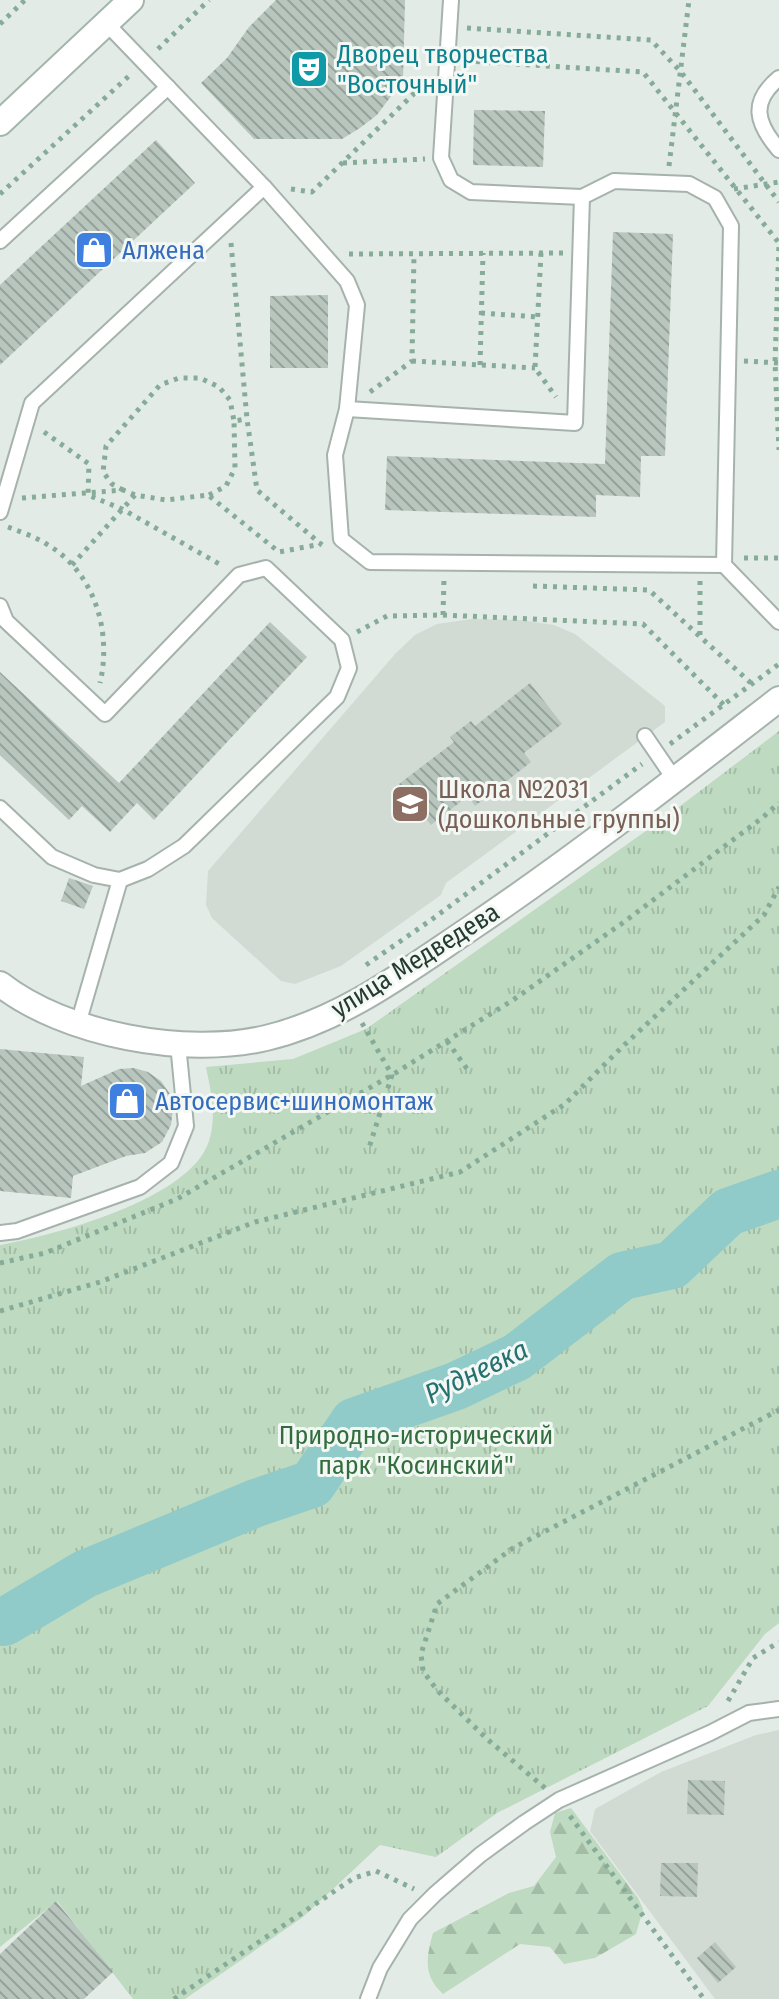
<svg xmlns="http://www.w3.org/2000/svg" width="779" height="1999" font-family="'Fira Sans Condensed',sans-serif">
	<defs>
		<pattern id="forest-firs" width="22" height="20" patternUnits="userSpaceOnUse" patternTransform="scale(2)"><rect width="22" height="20" fill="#bedac0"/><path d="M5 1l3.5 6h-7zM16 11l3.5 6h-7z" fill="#a3bca5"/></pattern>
		<pattern id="park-tufts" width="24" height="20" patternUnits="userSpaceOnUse" patternTransform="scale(2)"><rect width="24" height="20" fill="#bedac0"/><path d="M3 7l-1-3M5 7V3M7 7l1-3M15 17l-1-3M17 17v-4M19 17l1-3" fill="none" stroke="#a3bca5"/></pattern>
		<pattern id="building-back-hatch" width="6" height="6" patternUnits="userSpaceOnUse" patternTransform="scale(2)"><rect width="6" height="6" fill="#b8c6be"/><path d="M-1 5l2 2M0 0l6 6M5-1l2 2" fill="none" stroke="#95a29b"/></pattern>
	</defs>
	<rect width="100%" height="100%" fill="#e3ebe6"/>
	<g fill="#d1dbd4">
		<path d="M472 619 520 620 554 625 575 634 665 706V722L446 883 441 895 341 966 295 984 281 981 212 918 206 905 208 871 395 654 415 635 437 624Z"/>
		<path d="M779 1730V1999H715L590 1831 595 1809 661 1772 756 1735Z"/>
	</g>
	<path fill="url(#forest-firs)" d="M571 1808 638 1898 643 1909 636 1934 595 1958 564 1964 550 1947 520 1944 443 1994C423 1975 426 1959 433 1933L509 1893 534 1886 556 1857 550 1832 555 1813Z"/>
	<path fill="url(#park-tufts)" d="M779 731V1623L765 1634 708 1706 497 1813 436 1857 380 1845 303 1917 185 1999H133L57 1901 0 1947V1245C55 1235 191 1199 209 1141 217 1115 211 1093 206 1067L293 1059 366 1029 667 816Z"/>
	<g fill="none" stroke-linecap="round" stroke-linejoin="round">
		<path stroke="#90cbc9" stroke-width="48" d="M0 1621 4 1622 85 1574 256 1503 312 1484 354 1422 456 1386 517 1357 622 1276 672 1265 728 1212 779 1194"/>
	</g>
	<g fill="url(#building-back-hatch)">
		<path d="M276 0H405L403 80 377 115 360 128 342 139H254L201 83 227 58 249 27Z"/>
		<path d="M474 110 545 111 543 167 473 165Z"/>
		<path d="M156 140 195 183 0 365V285Z"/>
		<path d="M613 232 673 234 665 456H641L640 497 596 495V517L385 510 387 456 605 464Z"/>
		<path d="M328 295V368H270V296Z"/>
		<path d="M270 622 307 657 154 820 137 803 110 832 82 806 69 820 0 755V672L119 783Z"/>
		<path d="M530 683 562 724 524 753 531 762 475 806 468 796 431 825 399 784 454 742 450 737 471 721 475 726Z"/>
		<path d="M69 878 93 886 84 909 61 901Z"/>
		<path d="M0 1049 84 1057 81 1086 119 1069 134 1068 148 1072 161 1081 170 1094 173 1109 171 1125 162 1142 145 1153 126 1156 73 1176 71 1198 0 1191Z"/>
		<path d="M688 1780 725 1781 724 1815 687 1814Z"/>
		<path d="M661 1863H698L697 1897 660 1896Z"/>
		<path d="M56 1901 113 1972 84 1999H0V1954Z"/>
		<path d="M715 1942 736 1967 718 1983 697 1958Z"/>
	</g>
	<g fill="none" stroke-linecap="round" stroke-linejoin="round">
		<defs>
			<g id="lane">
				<path d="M451 0 441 158 451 180 471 192 582 197 614 181 689 184 715 198 731 226 724 565"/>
				<path d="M107 24 264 187 347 281 357 305 347 409 335 455 341 539 370 562 724 565 779 622"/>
				<path d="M779 78C750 102 756 123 779 150"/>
				<path d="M0 241 168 87"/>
				<path d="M347 409 575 423 582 197"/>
				<path d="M0 512 32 403 264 187"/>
				<path d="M0 606 6 621 105 714 239 575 266 568 342 640 349 668 337 697 184 846 148 869 120 880 94 875 52 857 0 808"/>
				<path d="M645 736 675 780"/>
				<path d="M78 1024 120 880"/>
				<path d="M0 1233 17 1231 140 1187 171 1163 186 1126 178 1044"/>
				<path d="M368 1999 380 1968 410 1919 435 1894 480 1855 524 1823 559 1800 710 1733 749 1713 779 1709"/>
			</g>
			<path id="street" d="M0 984C65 1035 186 1057 266 1038 342 1020 404 973 468 930 575 858 677 778 779 699"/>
			<path id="secondary" d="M0 123 131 0"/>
		</defs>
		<use href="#lane" stroke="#a6b3ac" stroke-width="18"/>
		<use href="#street" stroke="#a6b3ac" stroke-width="28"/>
		<use href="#secondary" stroke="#a2b6ab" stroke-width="28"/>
		<g stroke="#86ac99" stroke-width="5" stroke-dasharray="4 6" stroke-linecap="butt">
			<path d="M0 24 25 0"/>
			<path d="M467 28 651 40 681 72 779 202"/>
			<path d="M158 49 209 0"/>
			<path d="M466 61 643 72 779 243 775 363 779 450"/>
			<path d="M343 163 425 159"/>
			<path d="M669 166 689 0"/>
			<path d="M291 189 312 192 425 83"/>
			<path d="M734 189 779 182"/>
			<path d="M0 194 130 75"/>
			<path d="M231 243 247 419 257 490 322 545"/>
			<path d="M541 253 535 368 556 397"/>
			<path d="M349 254 563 253"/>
			<path d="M481 313 538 317"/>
			<path d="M412 361 535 368"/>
			<path d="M744 361 779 363"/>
			<path d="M480 365 483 253"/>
			<path d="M370 392 412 361 414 254"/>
			<path d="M44 432 89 464 88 495 122 509 223 566"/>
			<path d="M123 490 112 484 103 472 106 446 160 385 179 378H200L219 387 230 400 234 421"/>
			<path d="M209 495 226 486 235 468 234 421 247 419"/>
			<path d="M22 498 123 490 135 495"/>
			<path d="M8 527C21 532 36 537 48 545 95 573 112 632 100 683"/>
			<path d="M744 558H779"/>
			<path d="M72 565 135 495 166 500 208 495 279 552 321 544"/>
			<path d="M533 586 649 590 752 684"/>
			<path d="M443 615 643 624 724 705"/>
			<path d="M357 632 387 616 443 615 444 579"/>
			<path d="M700 635V581"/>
			<path d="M670 744 779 664"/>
			<path d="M366 965 431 920 642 764"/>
			<path d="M362 1023 392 1075 368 1151"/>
			<path d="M447 1041 470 1073"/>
			<path d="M0 1263 45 1253 177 1199 392 1075 513 1000 624 922 762 818 779 803"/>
			<path d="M0 1311 100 1282 255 1222 460 1172 565 1104 621 1048 764 915 779 887"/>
			<path d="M728 1701 753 1658 779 1642"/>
			<path d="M545 1788 487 1739 437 1690 423 1671 421 1654 437 1604 513 1548 779 1410"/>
			<path d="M570 1816 704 1999"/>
			<path d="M174 1999 354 1878 376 1871 414 1889"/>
		</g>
		<use href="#lane" stroke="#fff" stroke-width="14"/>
		<use href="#street" stroke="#fff" stroke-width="24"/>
		<use href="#secondary" stroke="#fff" stroke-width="24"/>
	</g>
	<defs>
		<symbol id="theatre-square" viewBox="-11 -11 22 22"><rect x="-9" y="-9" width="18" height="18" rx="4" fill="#0f9aa8" stroke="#f3f8f4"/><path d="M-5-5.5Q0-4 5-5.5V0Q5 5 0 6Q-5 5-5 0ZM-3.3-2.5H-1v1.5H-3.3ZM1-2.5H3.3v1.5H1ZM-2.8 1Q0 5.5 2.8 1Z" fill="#fff"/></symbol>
		<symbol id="shop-square" viewBox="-11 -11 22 22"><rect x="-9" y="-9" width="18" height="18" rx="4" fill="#3f7fe0" stroke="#f3f8f4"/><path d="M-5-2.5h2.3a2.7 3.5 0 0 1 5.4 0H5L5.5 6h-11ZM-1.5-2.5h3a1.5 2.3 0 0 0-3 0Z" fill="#fff"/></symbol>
		<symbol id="school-square" viewBox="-11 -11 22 22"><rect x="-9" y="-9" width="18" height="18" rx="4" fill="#8d6e63" stroke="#f3f8f4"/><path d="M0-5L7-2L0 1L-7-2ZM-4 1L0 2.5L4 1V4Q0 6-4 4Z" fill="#fff"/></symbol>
	</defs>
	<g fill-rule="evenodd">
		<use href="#theatre-square" x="287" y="47" width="44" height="44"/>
		<use href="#shop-square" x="72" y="228" width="44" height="44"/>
		<use href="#school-square" x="388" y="782" width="44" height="44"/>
		<use href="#shop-square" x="105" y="1079" width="44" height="44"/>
	</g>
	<g text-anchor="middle" stroke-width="6" stroke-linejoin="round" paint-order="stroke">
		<g font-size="26" fill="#0d838f" stroke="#f3f8f4" text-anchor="start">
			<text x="337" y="63">Дворец творчества<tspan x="337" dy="30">"Восточный"</tspan></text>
		</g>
		<g font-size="26" fill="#366cbe" stroke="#f3f8f4" text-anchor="start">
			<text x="122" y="259">Алжена</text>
			<text x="155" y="1110">Автосервис+шиномонтаж</text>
		</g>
		<g font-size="26" fill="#785e54" stroke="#f3f8f4" text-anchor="start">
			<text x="438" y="798">Школа №2031<tspan x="438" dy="30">(дошкольные группы)</tspan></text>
		</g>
		<g font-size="26" fill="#243b30" stroke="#f3f8f4">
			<text transform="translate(415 960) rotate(-32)" y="9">улица Медведева</text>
		</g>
		<g font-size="26" fill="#326d3e" stroke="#f3f8f4">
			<text x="416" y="1444">Природно-исторический<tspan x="416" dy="30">парк "Косинский"</tspan></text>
		</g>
		<g font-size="28" font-style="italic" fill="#24716f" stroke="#f3f8f4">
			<text transform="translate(476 1371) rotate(-26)" y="10">Рудневка</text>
		</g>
	</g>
</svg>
